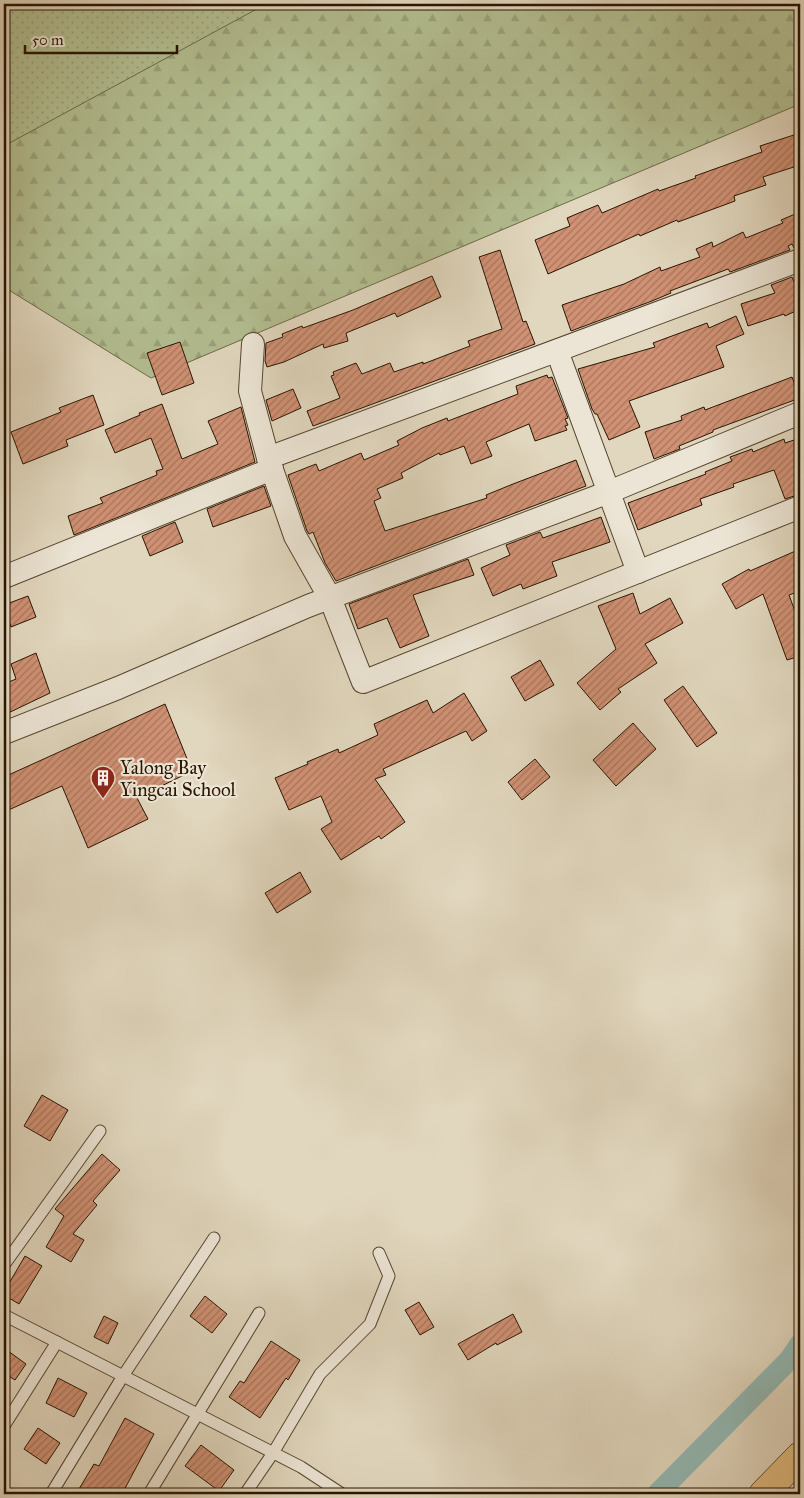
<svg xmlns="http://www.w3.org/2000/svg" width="804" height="1498" font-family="'IM FELL Great Primer',serif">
	<defs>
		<pattern id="forest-firs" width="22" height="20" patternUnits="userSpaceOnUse" patternTransform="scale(1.25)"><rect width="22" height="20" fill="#b3be91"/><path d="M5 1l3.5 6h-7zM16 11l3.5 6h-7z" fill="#9aa27b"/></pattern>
		<pattern id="park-dots" width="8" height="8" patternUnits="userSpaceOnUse" patternTransform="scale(1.25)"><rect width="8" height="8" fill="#b3be91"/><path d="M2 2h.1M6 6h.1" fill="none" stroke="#9aa27b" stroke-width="1.8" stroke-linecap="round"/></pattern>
		<pattern id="building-hatch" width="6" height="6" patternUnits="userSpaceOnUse" patternTransform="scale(1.25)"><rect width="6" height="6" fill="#d09174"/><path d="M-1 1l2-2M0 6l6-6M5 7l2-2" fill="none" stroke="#a9755d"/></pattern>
	</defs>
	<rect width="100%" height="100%" fill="#e1d7be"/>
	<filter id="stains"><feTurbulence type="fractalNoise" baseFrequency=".004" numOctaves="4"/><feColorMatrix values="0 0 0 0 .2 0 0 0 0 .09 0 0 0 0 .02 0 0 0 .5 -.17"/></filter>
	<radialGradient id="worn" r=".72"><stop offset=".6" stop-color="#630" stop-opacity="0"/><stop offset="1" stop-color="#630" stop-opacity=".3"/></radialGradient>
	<path fill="url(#forest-firs)" stroke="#6e6a48" d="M4 4H800V104L151 378 4 287Z"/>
	<path fill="url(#park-dots)" stroke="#6e6a48" d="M4 4H266L4 146Z"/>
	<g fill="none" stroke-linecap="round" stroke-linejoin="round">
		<path stroke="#94b9b4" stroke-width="21" d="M657 1494 790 1359 800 1344"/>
	</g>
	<g fill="url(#building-hatch)" stroke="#291500">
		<path d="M800 133V165L763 177 766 185 734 196 735 201 678 222 677 220 640 236 639 234 548 274 535 240 570 226 567 218 598 205 602 213 658 189 659 191 696 178 695 176 762 152 760 146Z"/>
		<path d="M800 212V247L794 248 792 244 788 246 790 250 730 272 728 269 670 291 671 293 652 301 571 331 562 305 624 284 660 267 661 271 700 257 696 249 712 242 713 247 743 232 746 238 783 223 781 220Z"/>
		<path d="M500 250 523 322 526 321 535 344 313 426 307 411 340 398 331 376 334 375 333 372 356 363 362 374 390 363 394 372 423 362V364L470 346 468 341 502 329 479 257Z"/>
		<path d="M432 276 441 297 397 317 395 313 346 333 348 341 324 348 323 344 284 362 267 367 265 361 266 343 283 337 282 334 302 326 303 328 353 310Z"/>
		<path d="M792 277 800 295V309L785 316 784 314 748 326 741 304 775 293 771 285Z"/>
		<path d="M736 316 744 334 716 346 724 367 629 401 640 427 609 440 597 414H595L592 409 578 369 655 347 653 343 707 323 709 328Z"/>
		<path d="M180 342 194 383 162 395 147 353Z"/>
		<path d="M547 375 548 378 552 377 568 418 565 419 568 425 565 426 567 430 535 441 529 424 486 442 492 456 471 464 464 446 440 455 439 453 401 473 403 478 377 489 381 498 374 501 385 531 487 498 486 495 513 484 576 460 586 486 336 581 325 563 313 532 309 534 307 531 288 475 316 464 319 471 361 453 364 460 399 445 397 441 422 428 447 418 448 421 518 394 516 386Z"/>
		<path d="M792 377 800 398 713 430V432L679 446 680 449 654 459 645 432 682 420 681 416 704 407 705 410Z"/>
		<path d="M293 389 301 408 272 421 266 400Z"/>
		<path d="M93 395 104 425 66 440 68 446 23 464 11 432 61 412 59 408Z"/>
		<path d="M162 404 182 459 218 444 208 421 241 407 255 462 74 535 68 516 103 503 100 498 157 475 156 471 163 469 151 438 115 453 105 430 140 415 139 413Z"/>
		<path d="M800 438V494L785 499 774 470 733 484 734 487 700 499 702 505 638 530 628 503 706 474 705 472 732 461 730 457 752 449 753 452 784 439 785 443Z"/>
		<path d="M264 486 271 506 213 527 207 509Z"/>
		<path d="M601 517 610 542 552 562 557 576 523 589 521 584 493 596 481 568 510 555 506 545 540 532 543 538Z"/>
		<path d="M175 522 183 542 150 556 142 536Z"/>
		<path d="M800 549V591L789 595 800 625V656L787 660 763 594 736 609 722 584 749 569 750 571Z"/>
		<path d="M468 559 474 575 413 595 429 636 400 648 387 618 358 629 349 604Z"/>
		<path d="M633 593 640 614 670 598 683 623 645 644 657 663 618 689 621 692 600 710 577 683 616 649 598 606Z"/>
		<path d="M28 596 36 617 11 627 4 605Z"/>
		<path d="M36 653 50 693 4 715V684L16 679 11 664Z"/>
		<path d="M540 660 554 685 525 701 511 677Z"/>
		<path d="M683 686 717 733 697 747 664 700Z"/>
		<path d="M464 693 487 731 472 741 466 731 383 769 386 775 375 779 405 822 381 839 379 836 341 860 321 829 332 822 321 796 289 810 275 778 308 764 307 762 338 749 339 753 378 735 374 724 427 700 433 713Z"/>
		<path d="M165 704 192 771 137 798 148 819 88 848 62 786 4 812V777Z"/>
		<path d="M633 723 656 749 616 786 593 760Z"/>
		<path d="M535 759 550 777 522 800 508 782Z"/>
		<path d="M300 872 311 892 277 913 265 893Z"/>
		<path d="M42 1095 68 1110 50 1141 24 1126Z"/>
		<path d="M102 1154 120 1170 93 1201 97 1205 73 1234 84 1240 71 1262 46 1247 64 1216 55 1209Z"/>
		<path d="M25 1256 42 1266 19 1304 4 1295V1292Z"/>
		<path d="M205 1296 227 1314 212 1333 190 1316Z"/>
		<path d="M419 1302 434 1327 420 1335 405 1310Z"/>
		<path d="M513 1314 522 1332 497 1345 496 1343 468 1360 458 1344Z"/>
		<path d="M104 1316 118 1323 108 1344 94 1337Z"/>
		<path d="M271 1341 300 1360 288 1380 286 1378 260 1418 229 1397 240 1381 244 1383Z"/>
		<path d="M4 1348 26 1364 15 1380 4 1373Z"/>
		<path d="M58 1378 87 1393 74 1417 46 1403Z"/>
		<path d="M125 1418 154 1434 122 1494H76L94 1464 99 1466Z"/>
		<path d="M38 1428 60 1443 46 1464 24 1449Z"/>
		<path d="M201 1445 234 1470 219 1491 185 1466Z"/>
	</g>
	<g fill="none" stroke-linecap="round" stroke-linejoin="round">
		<defs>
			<g id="service">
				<path d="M4 1265 100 1131"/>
				<path d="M4 1315 301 1467 342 1494"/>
				<path d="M4 1426 57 1342"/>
				<path d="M51 1494 123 1376 214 1238"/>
				<path d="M149 1494 259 1313"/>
				<path d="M245 1494 273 1453 320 1374 370 1324 389 1276 379 1253"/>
			</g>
			<g id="minor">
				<path d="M253 344 250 391 268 458 295 536 330 598 363 682 800 507"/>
				<path d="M557 351 638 572"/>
				<path d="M268 458 800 260"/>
				<path d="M4 577 272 469"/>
				<path d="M4 733 118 688 308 606 609 492 800 413"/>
			</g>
			<path id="primary" d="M763 1494 800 1456"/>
		</defs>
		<use href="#service" stroke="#574630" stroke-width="13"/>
		<use href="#minor" stroke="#574630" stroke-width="24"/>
		<use href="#primary" stroke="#291500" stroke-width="29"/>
		<use href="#service" stroke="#ece5d5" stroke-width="11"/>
		<use href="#minor" stroke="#ece5d5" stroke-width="22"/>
		<use href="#primary" stroke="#e0bc7f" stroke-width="28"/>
	</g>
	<defs>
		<symbol id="building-pin" viewBox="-11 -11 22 30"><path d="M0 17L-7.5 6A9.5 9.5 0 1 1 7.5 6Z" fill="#8f2418" stroke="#ece5d5"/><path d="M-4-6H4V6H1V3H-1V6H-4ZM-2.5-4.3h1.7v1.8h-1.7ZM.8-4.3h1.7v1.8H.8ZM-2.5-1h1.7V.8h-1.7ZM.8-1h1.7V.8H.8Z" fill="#fff"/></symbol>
	</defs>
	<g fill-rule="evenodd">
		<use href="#building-pin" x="89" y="764" width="28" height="38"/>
	</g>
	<g text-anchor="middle" stroke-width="4.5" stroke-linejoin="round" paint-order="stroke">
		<g font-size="19" fill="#291500" stroke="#ece5d5" text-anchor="start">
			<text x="120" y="774">Yalong Bay<tspan x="120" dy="22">Yingcai School</tspan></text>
		</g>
	</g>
	<rect width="804" height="1498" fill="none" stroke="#e1d7be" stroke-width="20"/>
	<rect x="5" y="5" width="794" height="1488" fill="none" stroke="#291500" stroke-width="2.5"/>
	<rect x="10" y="10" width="784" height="1478" fill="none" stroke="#291500"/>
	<path d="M25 45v8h152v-8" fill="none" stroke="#291500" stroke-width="2.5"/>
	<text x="32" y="45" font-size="15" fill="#291500" stroke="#ece5d5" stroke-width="4" paint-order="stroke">50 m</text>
	<rect width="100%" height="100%" filter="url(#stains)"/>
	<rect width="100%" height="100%" fill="url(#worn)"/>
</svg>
